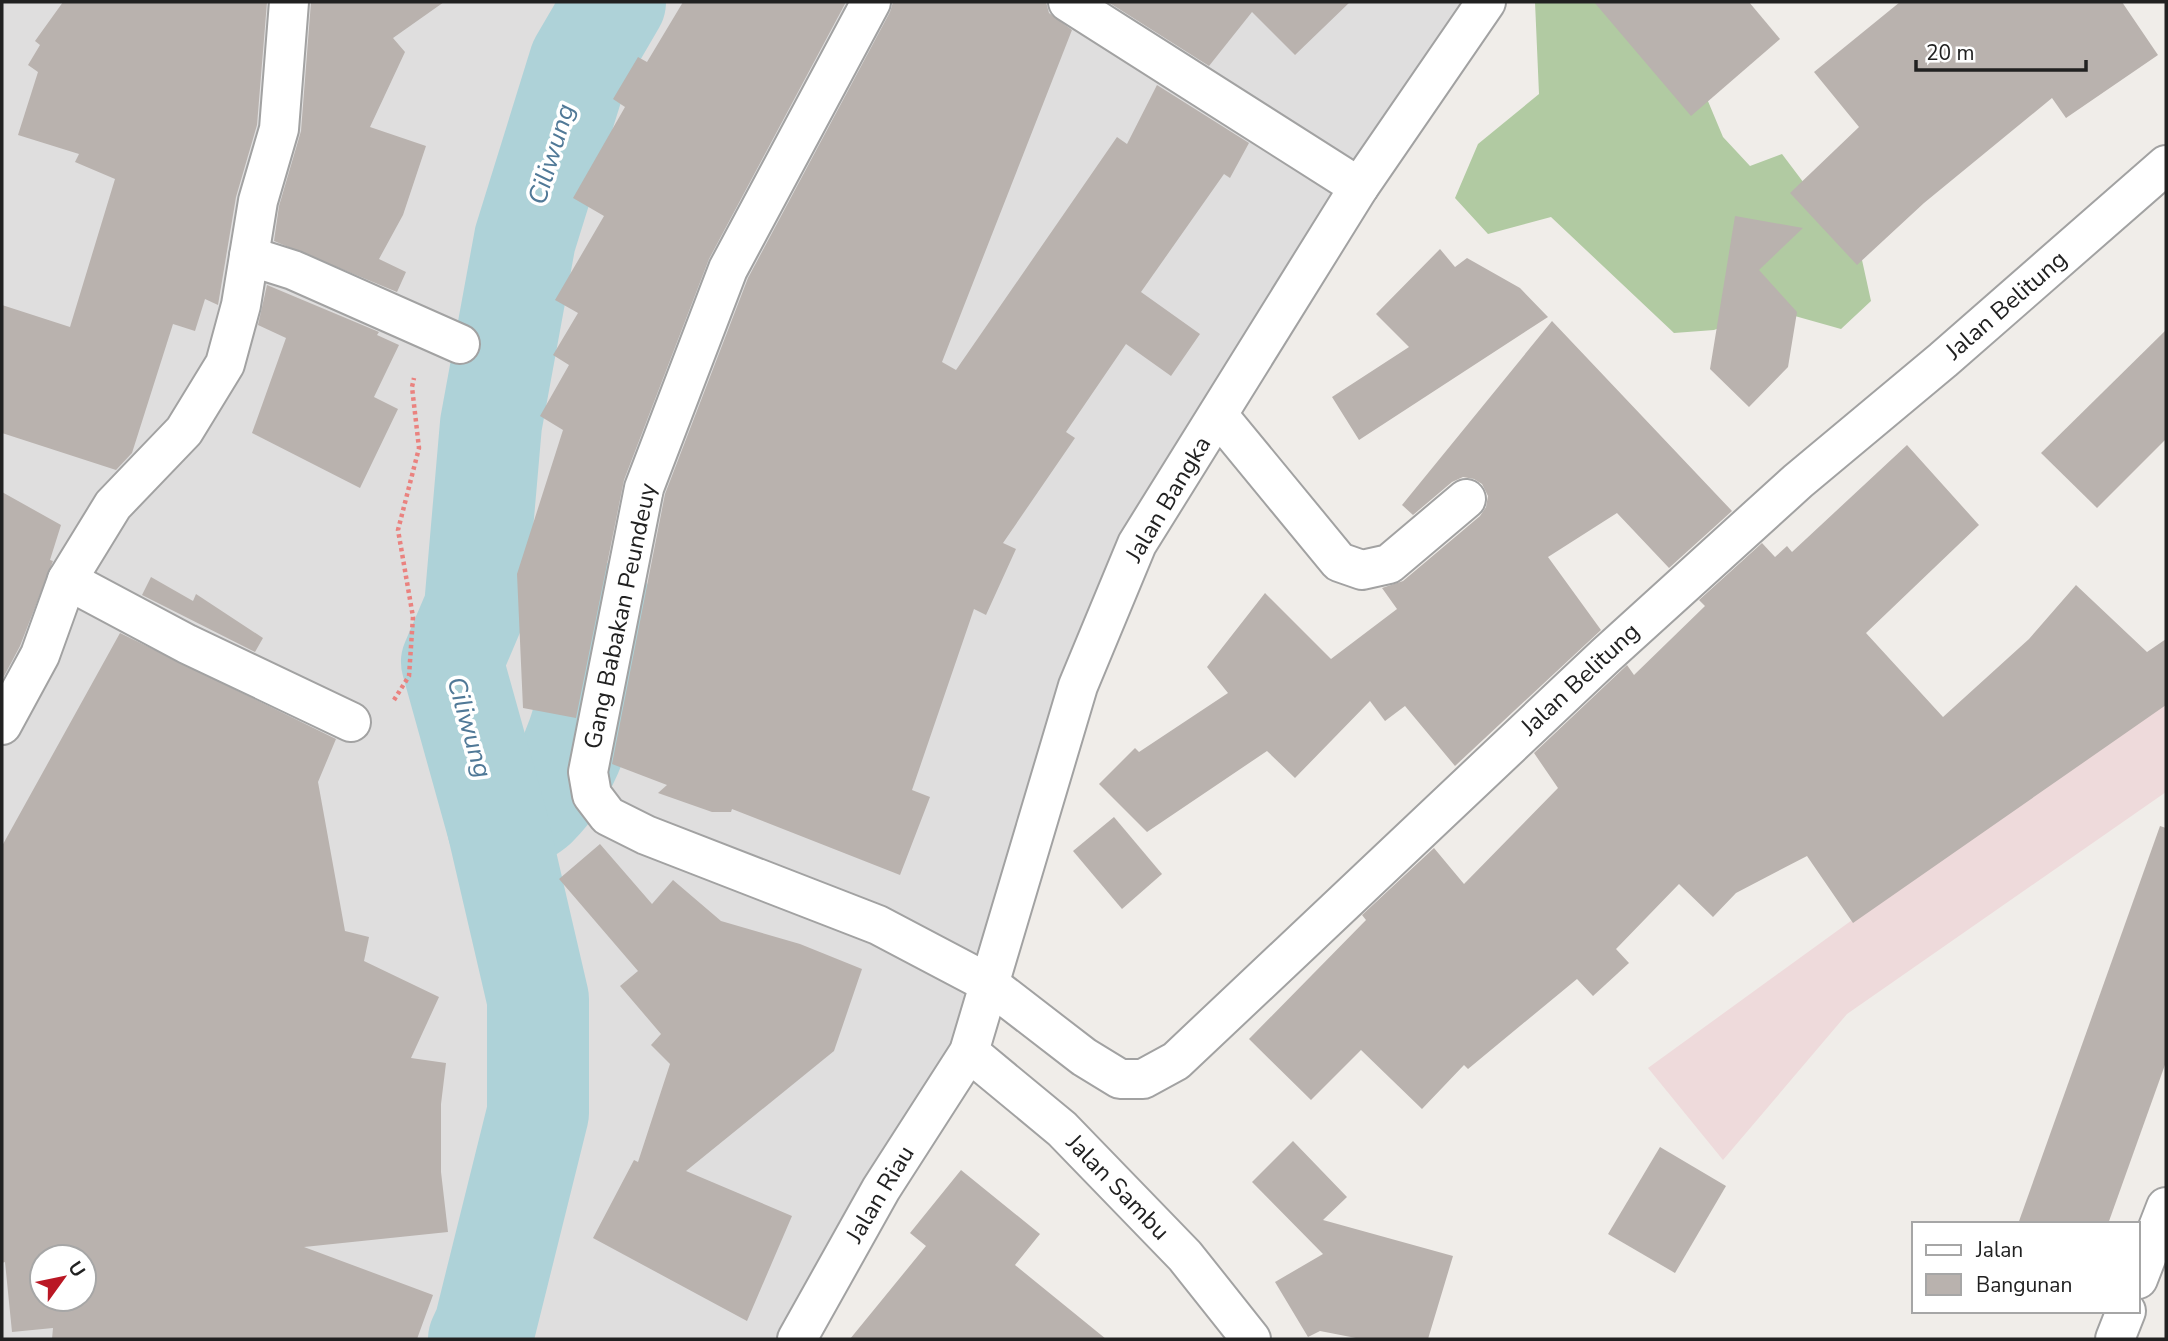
<svg xmlns="http://www.w3.org/2000/svg" width="2168" height="1341" font-family="'Nunito Sans',sans-serif">
	<rect width="100%" height="100%" fill="#f0ede9"/>
	<path fill="#dfdede" fill-rule="evenodd" d="M2 2H1472L1130 560 993 964 804 1339H2ZM42 1257H84V1299H42Z"/>
	<path fill="#eedadb" d="M2166 704V792L1847 1014 1723 1160 1648 1068 1946 852Z"/>
	<path fill="#b1caa2" d="M1535 2H1633L1634 13 1692 63 1723 137 1750 166 1782 154 1862 260 1871 301 1841 329 1770 309 1714 330 1674 333 1551 217 1488 234 1455 198 1478 144 1539 94Z"/>
	<g fill="none" stroke-linecap="round" stroke-linejoin="round">
		<g stroke="#aed2d8" stroke-width="102">
			<path d="M498 827C510 821 526 815 536 806 586 757 591 679 606 614"/>
			<path d="M479 1339 485 1326 538 1113V999L498 827 452 662 475 608 491 424 525 239 580 62 615 2"/>
		</g>
	</g>
	<g fill="#b9b2ae" fill-rule="evenodd">
		<path d="M63 2H267L257 125 236 197 218 305 205 299 195 331 173 324 132 453 116 470 2 433V305L70 327 115 179 75 162 79 154 18 135 38 72 28 65 40 45 35 41Z"/>
		<path d="M311 2H444L393 38 405 52 370 127 426 146 403 215 379 259 406 272 397 292 274 241 279 206 301 131Z"/>
		<path d="M683 2H846L709 259 624 480 576 718 523 708 517 574 563 430 540 416 569 365 553 355 578 313 555 300 604 216 573 198 625 107 613 99 638 57 647 62Z"/>
		<path d="M893 2H1046L1049 13 1072 30 942 362 956 370 1117 137 1127 144 1157 85 1249 143 1230 178 1224 174 1141 292 1200 334 1171 376 1126 344 1066 432 1075 438 1003 543 1016 549 986 615 974 609 912 790 930 797 900 875 732 809 731 812H712L658 793 667 785 612 764 665 494 748 278 890 12Z"/>
		<path d="M1108 2H1350L1295 55 1252 12 1209 66Z"/>
		<path d="M1594 2H1749L1780 39 1691 116Z"/>
		<path d="M1900 2H2122L2158 55 2066 118 2052 98 1924 203 1857 265 1790 193 1859 127 1814 72Z"/>
		<path d="M1735 216 1803 228 1759 270 1797 312 1788 367 1749 407 1710 369Z"/>
		<path d="M1440 249 1455 267 1467 258 1520 288 1548 317 1359 440 1332 397 1409 347 1376 314Z"/>
		<path d="M267 285 379 332 377 335 399 345 374 397 398 409 360 488 252 433 286 338 258 325Z"/>
		<path d="M1552 321 1732 511 1669 568 1617 513 1548 557 1601 630 1455 766 1405 706 1385 721 1370 701 1295 778 1267 751 1147 832 1099 784 1135 748 1139 752 1228 693 1207 667 1265 593 1331 659 1397 609 1382 588 1403 581 1480 516 1486 507 1488 496 1482 484 1474 479 1463 477 1452 482 1413 515 1402 505Z"/>
		<path d="M2166 330V439L2097 508 2041 453Z"/>
		<path d="M1907 445 1979 525 1866 633 1943 717 2029 639 2076 585 2147 652 2166 639V705L1853 923 1807 856 1736 893 1713 917 1679 884 1616 949 1629 963 1593 996 1577 979 1468 1069 1464 1065 1422 1109 1361 1050 1311 1100 1249 1039 1366 920 1362 915 1434 848 1464 884 1558 788 1534 753 1627 665 1634 675 1705 606 1699 600 1762 543 1775 557 1787 546 1792 552Z"/>
		<path d="M2 492 61 525 50 560 53 561 20 646 2 680Z"/>
		<path d="M151 577 193 601 196 594 263 638 255 652 142 595Z"/>
		<path d="M120 633 336 739 318 782 345 931 369 937 364 961 439 997 411 1058 446 1063 441 1104V1172L448 1232 304 1247 433 1295 417 1339H52L53 1328 12 1332 5 1262 2 1263V846ZM42 1257H84V1299H42Z"/>
		<path d="M1114 817 1162 874 1122 909 1073 851Z"/>
		<path d="M2160 826 2166 828V1062L2108 1224H2018Z"/>
		<path d="M600 844 652 904 673 880 721 921 800 944 862 969 834 1051 686 1171 792 1216 747 1321 593 1238 634 1160 638 1162 670 1064 651 1045 661 1034 620 986 638 971 559 879Z"/>
		<path d="M1293 1141 1347 1197 1323 1220 1453 1256 1428 1339H1361L1320 1331 1308 1337 1275 1282 1323 1254 1252 1182Z"/>
		<path d="M1660 1147 1726 1186 1675 1273 1608 1234Z"/>
		<path d="M961 1170 1040 1234 1015 1265 1106 1339H850L926 1246 910 1233Z"/>
	</g>
	<g fill="none" stroke-linecap="round" stroke-linejoin="round">
		<defs>
			<g id="minor">
				<path d="M871 2 728 269 644 488 588 772 592 795 608 816 646 835 878 925 988 983 1084 1057 1120 1079H1143L1176 1061 1605 656 1798 481 1943 360 2166 165"/>
				<path d="M1068 2 1359 187"/>
				<path d="M249 256 293 270 460 344"/>
				<path d="M1218 415 1339 562 1362 570 1389 564 1466 499"/>
				<path d="M67 580 187 644 351 722"/>
				<path d="M2 725 40 655 67 580 113 505 184 431 225 364 241 305 258 201 279 129 289 2"/>
				<path d="M969 1052 1062 1129 1185 1256 1251 1339"/>
				<path d="M2138 1279 2166 1207"/>
				<path d="M797 1339 881 1189 969 1052 1078 686 1137 544 1359 187 1486 2"/>
				<path d="M2115 1339 2126 1311"/>
			</g>
		</defs>
		<use href="#minor" stroke="#a2a2a2" stroke-width="42"/>
		<path stroke="#ea827f" stroke-width="4.5" stroke-dasharray="3.5 3.5" stroke-linecap="butt" d="M394 700 409 676 413 617 398 530 419 448 412 387 414 378"/>
		<use href="#minor" stroke="#fff" stroke-width="38"/>
	</g>
	<g text-anchor="middle" stroke-width="7" stroke-linejoin="round" paint-order="stroke">
		<g font-size="24" fill="#212121" stroke="#fff">
			<text transform="translate(2006 305) rotate(-41)" y="8">Jalan Belitung</text>
			<text transform="translate(1168 499) rotate(-59)" y="8">Jalan Bangka</text>
			<text transform="translate(620 616) rotate(-78)" y="8">Gang Babakan Peundeuy</text>
			<text transform="translate(1580 679) rotate(-43)" y="8">Jalan Belitung</text>
			<text transform="translate(1118 1187) rotate(46)" y="8">Jalan Sambu</text>
			<text transform="translate(880 1194) rotate(-59)" y="8">Jalan Riau</text>
		</g>
		<g font-size="26" font-style="italic" fill="#507997" stroke="#fff">
			<text transform="translate(551 154) rotate(-73)" y="9">Ciliwung</text>
			<text transform="translate(470 727) rotate(74)" y="9">Ciliwung</text>
		</g>
	</g>
	<rect width="2168" height="1341" fill="none" stroke="#212121" stroke-width="7"/>
	<rect x="1912" y="1222" width="228" height="91" fill="#ffffff" stroke="#a6a6a6" stroke-width="2"/>
	<rect x="1926" y="1245" width="35" height="10" fill="#ffffff" stroke="#a6a6a6" stroke-width="2"/>
	<text x="1976" y="1257" font-size="21" fill="#212121">Jalan</text>
	<rect x="1926" y="1274" width="35" height="21" fill="#b9b2ae" stroke="#a6a6a6" stroke-width="2"/>
	<text x="1976" y="1292" font-size="21" fill="#212121">Bangunan</text>
	<g transform="translate(63 1278) rotate(57)"><circle r="33" fill="#ffffff" stroke="#a6a6a6" stroke-width="2"/>
	<path d="M0-5L12 26L0 18L-12 26Z" fill="#ba1724"/>
	<text y="-10" font-size="19" font-weight="bold" text-anchor="middle" fill="#212121">U</text>
	</g>
	<path d="M1916 60v10h170v-10" fill="none" stroke="#212121" stroke-width="3.5"/>
	<text x="1926" y="60" font-size="21" fill="#212121" stroke="#ffffff" stroke-width="5" paint-order="stroke">20 m</text>
</svg>
